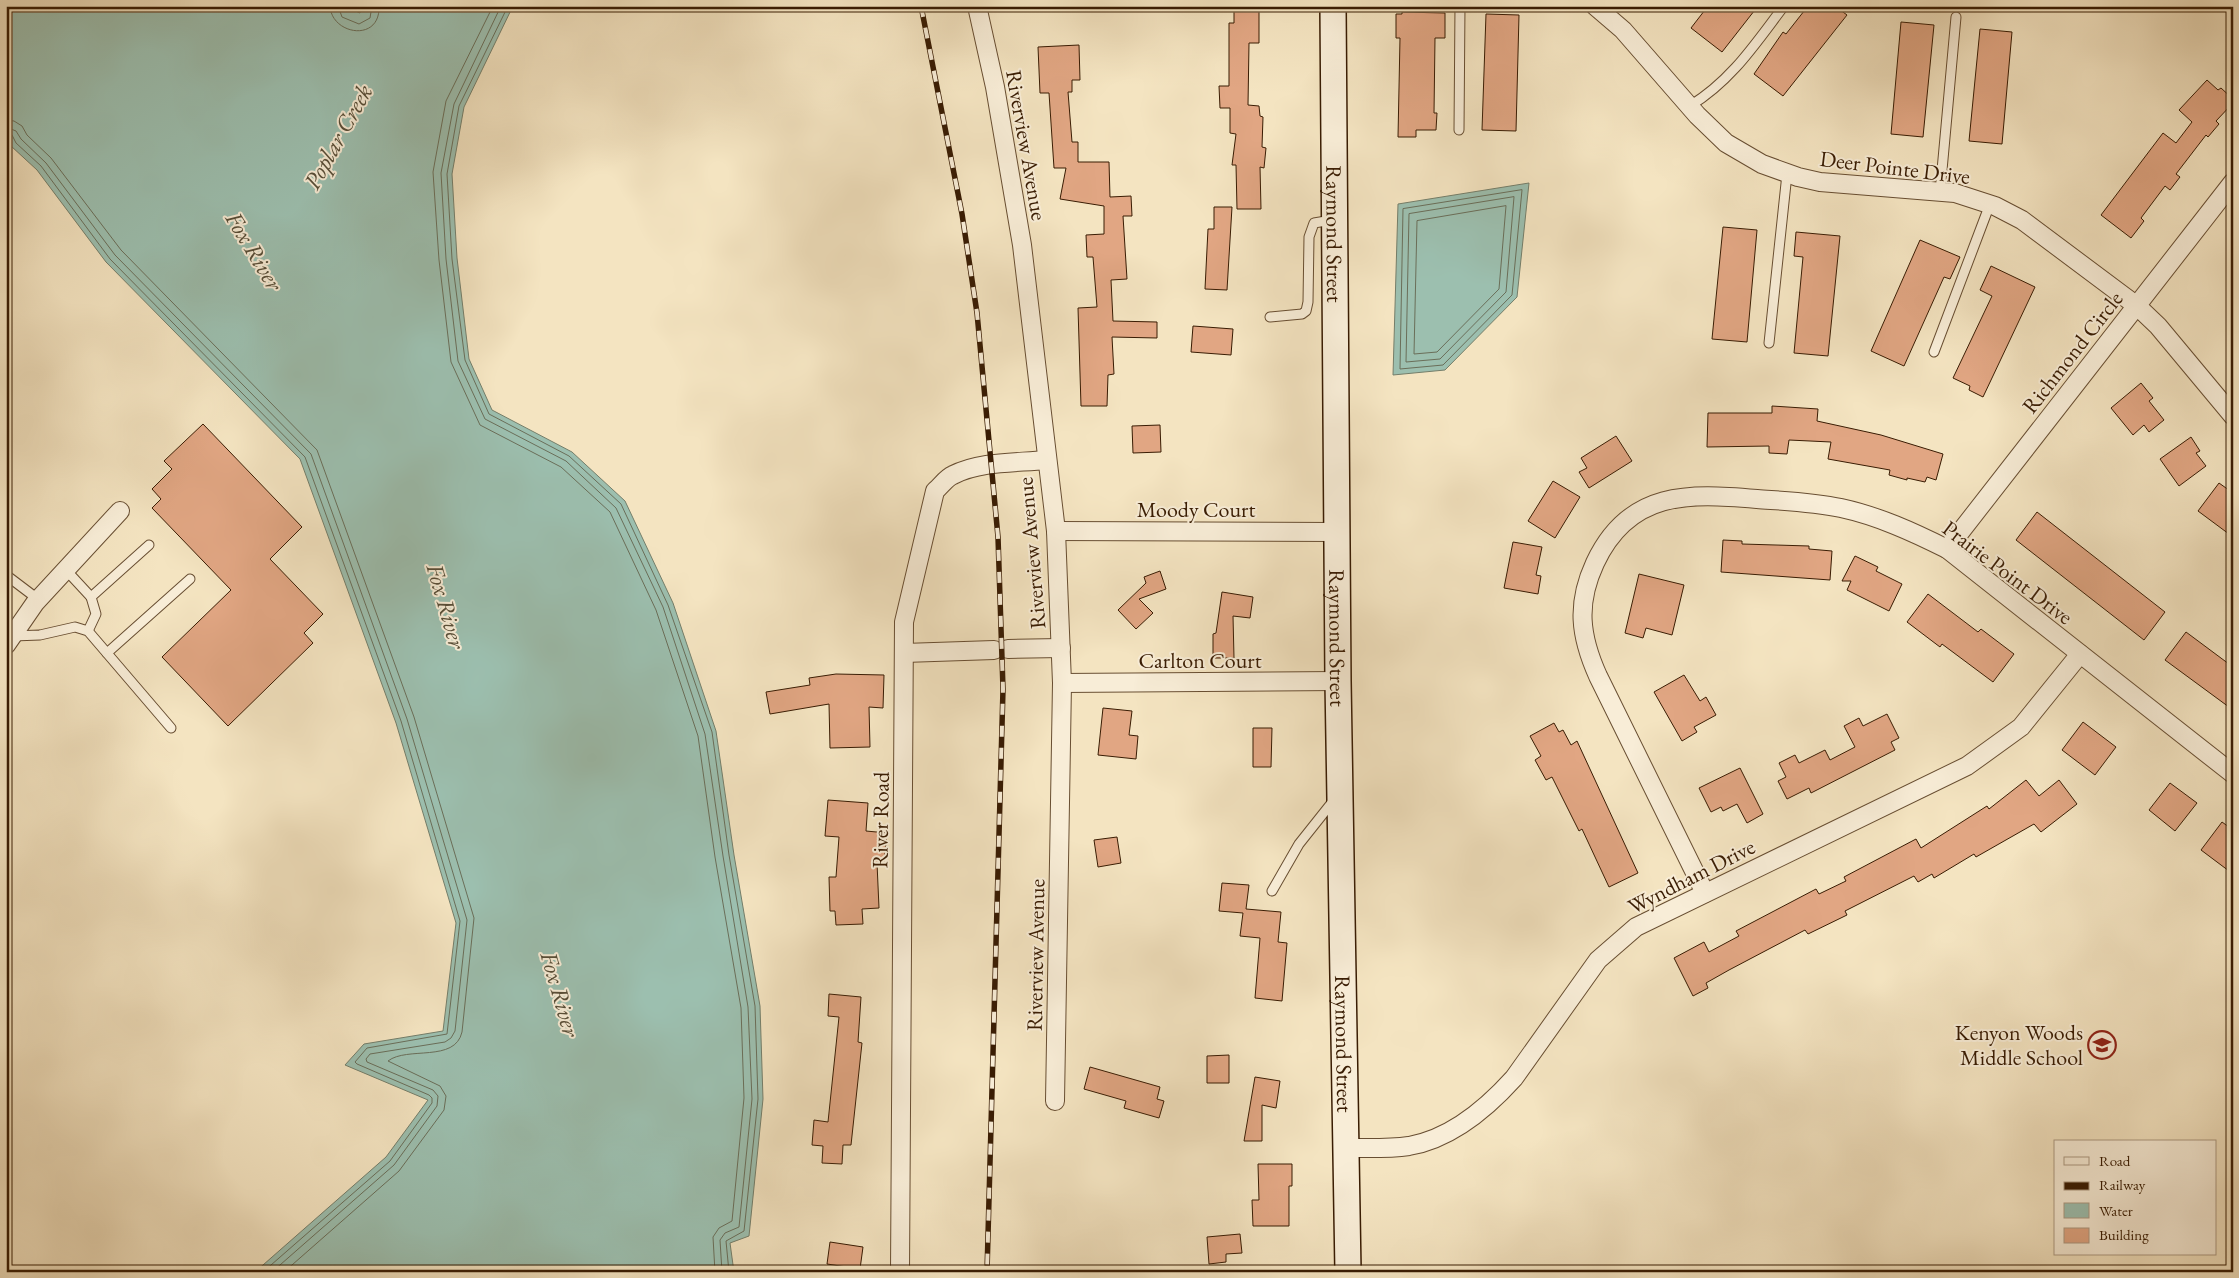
<svg xmlns="http://www.w3.org/2000/svg" width="2239" height="1278" font-family="'EB Garamond',serif">
	<rect width="100%" height="100%" fill="#f4e4c1"/>
	<filter id="stains"><feTurbulence type="fractalNoise" baseFrequency=".004" numOctaves="4"/><feColorMatrix values="0 0 0 0 .2 0 0 0 0 .09 0 0 0 0 .02 0 0 0 .5 -.17"/></filter>
	<radialGradient id="worn" r=".72"><stop offset=".6" stop-color="#630" stop-opacity="0"/><stop offset="1" stop-color="#630" stop-opacity=".3"/></radialGradient>
	<g fill="#9cbfaf" stroke="#747e6a">
		<path d="M6 6H344L360 13 361 6H513L464 107 452 174 457 258 469 359 492 410 572 452 625 501 673 603 716 731 734 855 760 1006 763 1099 749 1236 730 1243 734 1272H255L386 1157 428 1100 345 1065 364 1044 443 1031 456 923 396 723 300 459 106 262 37 170 11 146 6 134Z"/>
		<path d="M1529 183 1517 297 1445 370 1393 375 1398 204Z"/>
	</g>
	<g fill="none" stroke-linecap="round" stroke-linejoin="round">
		<g stroke="#6a6e59" stroke-width="1">
			<path d="M330 6C331 35 381 43 379 6"/>
			<path d="M338 6 342 17 359 24 370 18 372 6"/>
			<path d="M493 6 446 101 433 172 439 260 451 362 480 425 561 467 610 512 656 610 698 736 715 857 741 1008 744 1098 732 1221 719 1228 713 1237 715 1272"/>
			<path d="M501 6 454 104 441 173 446 259 458 361 485 419 566 461 616 508 663 607 705 734 723 856 748 1007 752 1099 739 1227 725 1233 720 1240 722 1272"/>
			<path d="M508 6 459 106 447 174 452 259 465 360 489 414 569 456 621 504 668 605 712 732 729 855 755 1006 758 1099 744 1231 726 1241 729 1272"/>
			<path d="M6 120 14 121 22 126 27 135 51 158 121 250 317 450 414 717 474 918 462 1032C455 1063 407 1046 388 1061L440 1086 446 1096 444 1110 399 1171 284 1272"/>
			<path d="M6 127 16 131 21 139 46 163 115 255 311 454 407 719 467 920 455 1031 451 1038 445 1042 370 1054 366 1059 367 1062 433 1090 438 1096 437 1106 394 1165 272 1272"/>
			<path d="M6 134 12 135 16 143 41 166 110 259 305 457 401 721 460 921 447 1034 367 1048 355 1062 357 1064 429 1095 432 1098V1103L390 1161 263 1272"/>
			<path d="M1522 190 1512 295 1443 365 1400 369 1403 209Z"/>
			<path d="M1514 197 1506 292 1440 359 1406 362 1409 214Z"/>
			<path d="M1506 206 1499 289 1437 352 1414 354 1417 221Z"/>
		</g>
	</g>
	<g fill="#e1a683" stroke="#391c03">
		<path d="M1234 6H1259V43H1249L1248 105 1259 106 1260 116 1263 117 1262 147 1266 148 1264 168 1260 167 1261 209H1237L1236 165H1232L1236 134 1230 133V108H1220L1219 86H1229V23H1234Z"/>
		<path d="M1708 6H1758L1722 52 1691 28Z"/>
		<path d="M1808 6H1835L1847 15 1783 96 1754 74 1783 32 1786 34Z"/>
		<path d="M1402 12 1445 13V38H1435L1434 113H1437L1436 130H1416V137H1398L1400 38H1396V14H1402Z"/>
		<path d="M1486 14 1519 15 1516 131 1482 130Z"/>
		<path d="M1901 22 1934 25 1923 137 1891 134Z"/>
		<path d="M1980 29 2012 32 2002 144 1969 141Z"/>
		<path d="M1079 45 1080 80H1072V92H1068L1072 142H1078V162H1109L1110 197 1131 196 1132 216H1123L1127 279 1111 280 1113 321 1157 322V338L1112 337 1114 374 1108 375 1107 406H1081L1078 308 1097 307 1093 257H1087L1086 235 1104 234V206L1060 199 1066 168H1054L1049 93H1040L1038 47Z"/>
		<path d="M2207 80 2218 90 2221 88 2233 99V103L2216 121 2219 124 2208 137 2206 135 2176 174 2180 177 2170 190 2165 186 2141 218 2144 221 2131 238 2101 215 2163 133 2176 143 2192 122 2179 110Z"/>
		<path d="M1214 207H1232L1227 290 1205 289 1208 229H1214Z"/>
		<path d="M1723 227 1757 230 1747 342 1712 339Z"/>
		<path d="M1796 232 1840 236 1828 356 1794 353 1803 257 1794 256Z"/>
		<path d="M1920 240 1960 257 1950 279 1944 277 1904 366 1871 351Z"/>
		<path d="M1991 266 2035 287 1983 397 1969 390 1970 386 1953 378 1992 296 1980 290Z"/>
		<path d="M1193 326 1233 329 1231 355 1191 352Z"/>
		<path d="M2141 383 2153 398 2149 401 2164 420 2149 432 2144 425 2133 435 2111 408Z"/>
		<path d="M1772 406 1818 409 1817 421 1881 435 1943 454 1936 480 1927 477 1925 482 1907 478V480L1889 475 1890 470 1828 459 1831 442 1789 440 1787 454 1769 453V446L1707 447 1708 413H1772Z"/>
		<path d="M203 424 302 527 270 559 323 614 304 633 313 643 228 726 162 657 231 590 152 508 161 499 152 489 172 469 164 461Z"/>
		<path d="M1160 425 1161 452 1133 453 1132 426Z"/>
		<path d="M1616 436 1632 461 1589 488 1579 472 1587 468 1581 458Z"/>
		<path d="M2191 437 2200 451 2196 453 2206 466 2179 486 2160 459Z"/>
		<path d="M1553 481 1580 497 1555 538 1528 521Z"/>
		<path d="M2219 483 2233 493V537L2198 511Z"/>
		<path d="M2037 512 2165 612 2144 640 2016 540Z"/>
		<path d="M1723 540 1742 541V544L1809 546V549L1832 551 1830 580 1721 572Z"/>
		<path d="M1513 542 1542 547 1536 575 1541 576 1538 594 1504 588Z"/>
		<path d="M1855 556 1878 567 1876 571 1902 584 1889 611 1847 590 1851 581H1842Z"/>
		<path d="M1160 571 1166 589 1139 599 1153 613 1136 629 1118 610 1146 583 1144 577Z"/>
		<path d="M1639 574 1684 585 1672 635 1646 628 1643 638 1625 633Z"/>
		<path d="M1222 592 1253 597 1250 618 1233 616 1234 658H1213V634L1216 633Z"/>
		<path d="M1928 594 1978 632 1981 629 2014 654 1993 682 1942 644 1940 647 1907 622Z"/>
		<path d="M2186 632 2233 667V710L2165 660Z"/>
		<path d="M836 674 884 675 883 708 869 707 870 747 830 748 829 704 770 714 766 692 810 685 809 678Z"/>
		<path d="M1684 675 1700 701 1706 697 1716 715 1694 727 1697 732 1682 741 1654 692Z"/>
		<path d="M1103 708 1132 711 1129 735 1138 736 1136 759 1098 755Z"/>
		<path d="M1887 714 1899 738 1891 742 1895 750 1811 793 1809 788 1787 799 1778 781 1786 777 1779 763 1795 755 1799 763 1825 750 1830 760 1855 747 1844 726 1859 718 1863 726Z"/>
		<path d="M2083 722 2116 747 2095 775 2062 750Z"/>
		<path d="M1554 723 1559 732 1563 730 1571 745 1577 741 1638 873 1609 887 1582 829 1579 831 1552 777 1546 780 1535 760 1541 756 1530 736Z"/>
		<path d="M1253 728H1272L1271 767H1253Z"/>
		<path d="M1740 768 1763 814 1747 823 1737 804 1723 811 1721 807 1711 812 1699 788Z"/>
		<path d="M2026 780 2039 796 2059 780 2077 804 2041 832 2034 824 1976 857 1974 854 1934 878 1932 874 1918 882 1914 876 1845 911 1847 915 1808 934 1805 930 1729 970 1706 983 1708 988 1693 996 1674 958 1704 942 1709 952 1739 936 1736 931 1816 889 1819 894 1846 881 1844 877 1916 839 1921 848 1987 806 1989 809Z"/>
		<path d="M2170 783 2197 803 2175 831 2149 810Z"/>
		<path d="M828 800 868 803 866 831 887 833 884 863H877L879 908 862 909 863 924 836 925 835 911H830L829 877H836L839 837 825 836Z"/>
		<path d="M2222 822 2233 830V874L2201 850Z"/>
		<path d="M1117 837 1121 863 1098 867 1094 840Z"/>
		<path d="M1222 883 1249 885 1246 909 1281 912 1278 942 1287 943 1282 1001 1255 998 1260 938 1240 936 1243 913 1219 911Z"/>
		<path d="M829 994 861 997 858 1042 862 1043 851 1145H843L842 1164 822 1163 823 1146 812 1145 814 1120 828 1122 839 1017 828 1016Z"/>
		<path d="M1229 1055V1083H1207V1056Z"/>
		<path d="M1090 1067 1160 1087 1157 1099 1164 1101 1159 1118 1124 1108 1126 1101 1084 1089Z"/>
		<path d="M1255 1077 1280 1081 1276 1108 1262 1105V1141H1244Z"/>
		<path d="M1258 1164H1292V1186H1289V1226H1253L1252 1200H1259Z"/>
		<path d="M1240 1234 1242 1253 1226 1254V1262L1209 1264 1207 1237Z"/>
		<path d="M830 1242 863 1247 860 1269 827 1264Z"/>
	</g>
	<g fill="none" stroke-linecap="round" stroke-linejoin="round">
		<defs>
			<g id="lane">
				<path d="M1690 106C1732 80 1755 44 1784 6"/>
				<path d="M1459 130 1460 6"/>
				<path d="M1940 192 1956 17"/>
				<path d="M1270 317 1302 314 1306 311 1308 302 1309 237 1314 223 1332 220"/>
				<path d="M1769 343 1787 174"/>
				<path d="M1934 352 1990 204"/>
				<path d="M66 570 91 597"/>
				<path d="M6 575 39 600"/>
				<path d="M88 631 96 614 91 597 149 545"/>
				<path d="M13 636 40 635 75 627 88 631 171 728"/>
				<path d="M107 653 190 579"/>
				<path d="M1272 891 1299 844 1334 800"/>
			</g>
			<g id="street">
				<path d="M977 6 995 87 1022 245 1056 531 1062 683 1055 1101"/>
				<path d="M1595 6 1623 30 1697 115 1726 143 1762 164 1798 177 1820 182 1955 193 1995 206 2022 220 2137 306 2158 326 2233 416"/>
				<path d="M1056 531 1337 532"/>
				<path d="M1947 549 2233 182"/>
				<path d="M6 645 35 603 120 511"/>
				<path d="M1008 649 1061 648"/>
				<path d="M904 653 994 650"/>
				<path d="M1062 683 1338 681"/>
				<path d="M1705 893 1598 676C1580 636 1576 604 1595 563 1629 490 1689 493 1757 499 1785 501 1813 502 1841 508 1878 516 1913 532 1947 549L2233 774"/>
				<path d="M1347 1148C1368 1148 1388 1149 1409 1146 1450 1139 1487 1108 1514 1078L1598 960 1636 927 1967 766 2021 727 2080 654"/>
				<path d="M900 1272 904 622 935 491C941 486 946 478 953 475 980 461 1016 463 1046 460"/>
			</g>
			<g id="secondary">
				<path id="s1" d="M1333 6 1338 681 1348 1272"/>
			</g>
		</defs>
		<use href="#lane" stroke="#684e32" stroke-width="11"/>
		<use href="#street" stroke="#684e32" stroke-width="20"/>
		<use href="#secondary" stroke="#391c03" stroke-width="28"/>
		<use href="#lane" stroke="#f8edd7" stroke-width="9"/>
		<use href="#street" stroke="#f8edd7" stroke-width="18"/>
		<use href="#secondary" stroke="#f8edd7" stroke-width="25"/>
		<defs>
			<path id="rail" d="M921 6 962 214 977 313 998 537 1003 689 987 1272"/>
		</defs>
		<use href="#rail" stroke="#391c03" stroke-width="5.5"/>
		<use href="#rail" stroke="#f8edd7" stroke-width="4" stroke-dasharray="11" stroke-linecap="butt"/>
	</g>
	<defs>
		<symbol id="school-ring" viewBox="-11 -11 22 22"><circle r="9.5" fill="#f8edd7" stroke="#8f2418" stroke-width="1.5"/><path d="M0-5L7-2L0 1L-7-2ZM-4 1L0 2.5L4 1V4Q0 6-4 4Z" fill="#8f2418"/></symbol>
	</defs>
	<g fill-rule="evenodd">
		<use href="#school-ring" x="2086" y="1029" width="32" height="32"/>
	</g>
	<g text-anchor="middle" stroke-width="4" stroke-linejoin="round" paint-order="stroke">
		<g font-size="22" fill="#391c03" stroke="#f8edd7">
			<text transform="translate(1027 145) rotate(80)" y="8">Riverview Avenue</text>
			<text transform="translate(1895 167) rotate(7)" y="8">Deer Pointe Drive</text>
			<text dy="8" stroke="none"><textPath href="#s1" startOffset="228">Raymond Street</textPath></text>
			<text transform="translate(2072 352) rotate(-52)" y="8">Richmond Circle</text>
			<text x="1196" y="517">Moody Court</text>
			<text transform="translate(1031 553) rotate(-95)" y="8">Riverview Avenue</text>
			<text transform="translate(2008 572) rotate(37)" y="8">Prairie Point Drive</text>
			<text dy="8" stroke="none"><textPath href="#s1" startOffset="632">Raymond Street</textPath></text>
			<text x="1200" y="668">Carlton Court</text>
			<text transform="translate(880 820) rotate(-89)" y="8">River Road</text>
			<text transform="translate(1691 876) rotate(-27)" y="8">Wyndham Drive</text>
			<text transform="translate(1035 955) rotate(-89)" y="8">Riverview Avenue</text>
			<text dy="8" stroke="none"><textPath href="#s1" startOffset="1038">Raymond Street</textPath></text>
		</g>
		<g font-size="22" fill="#391c03" stroke="#f8edd7" text-anchor="end">
			<text x="2083" y="1040">Kenyon Woods<tspan x="2083" dy="25">Middle School</tspan></text>
		</g>
		<g font-size="24" font-style="italic" fill="#574d37" stroke="#f8edd7">
			<text transform="translate(338 137) rotate(-61)" y="8">Poplar Creek</text>
			<text transform="translate(254 251) rotate(59)" y="8">Fox River</text>
			<text transform="translate(446 606) rotate(74)" y="8">Fox River</text>
			<text transform="translate(560 994) rotate(74)" y="8">Fox River</text>
		</g>
	</g>
	<rect width="2239" height="1278" fill="none" stroke="#f4e4c1" stroke-width="25"/>
	<rect x="8" y="8" width="2224" height="1263" fill="none" stroke="#391c03" stroke-width="2.5"/>
	<rect x="12" y="12" width="2214" height="1253" fill="none" stroke="#391c03"/>
	<rect x="2054" y="1140" width="162" height="115" fill="#f8edd7" stroke="#ac9982"/>
	<rect x="2064" y="1157" width="25" height="8" fill="#f8edd7" stroke="#ac9982"/>
	<text x="2099" y="1166" font-size="15" fill="#391c03">Road</text>
	<rect x="2064" y="1182" width="25" height="8" fill="#391c03" stroke="#ac9982"/>
	<text x="2099" y="1190" font-size="15" fill="#391c03">Railway</text>
	<rect x="2064" y="1203" width="25" height="15" fill="#9cbfaf" stroke="#ac9982"/>
	<text x="2099" y="1216" font-size="15" fill="#391c03">Water</text>
	<rect x="2064" y="1228" width="25" height="15" fill="#e1a683" stroke="#ac9982"/>
	<text x="2099" y="1240" font-size="15" fill="#391c03">Building</text>
	<rect width="100%" height="100%" filter="url(#stains)"/>
	<rect width="100%" height="100%" fill="url(#worn)"/>
</svg>
